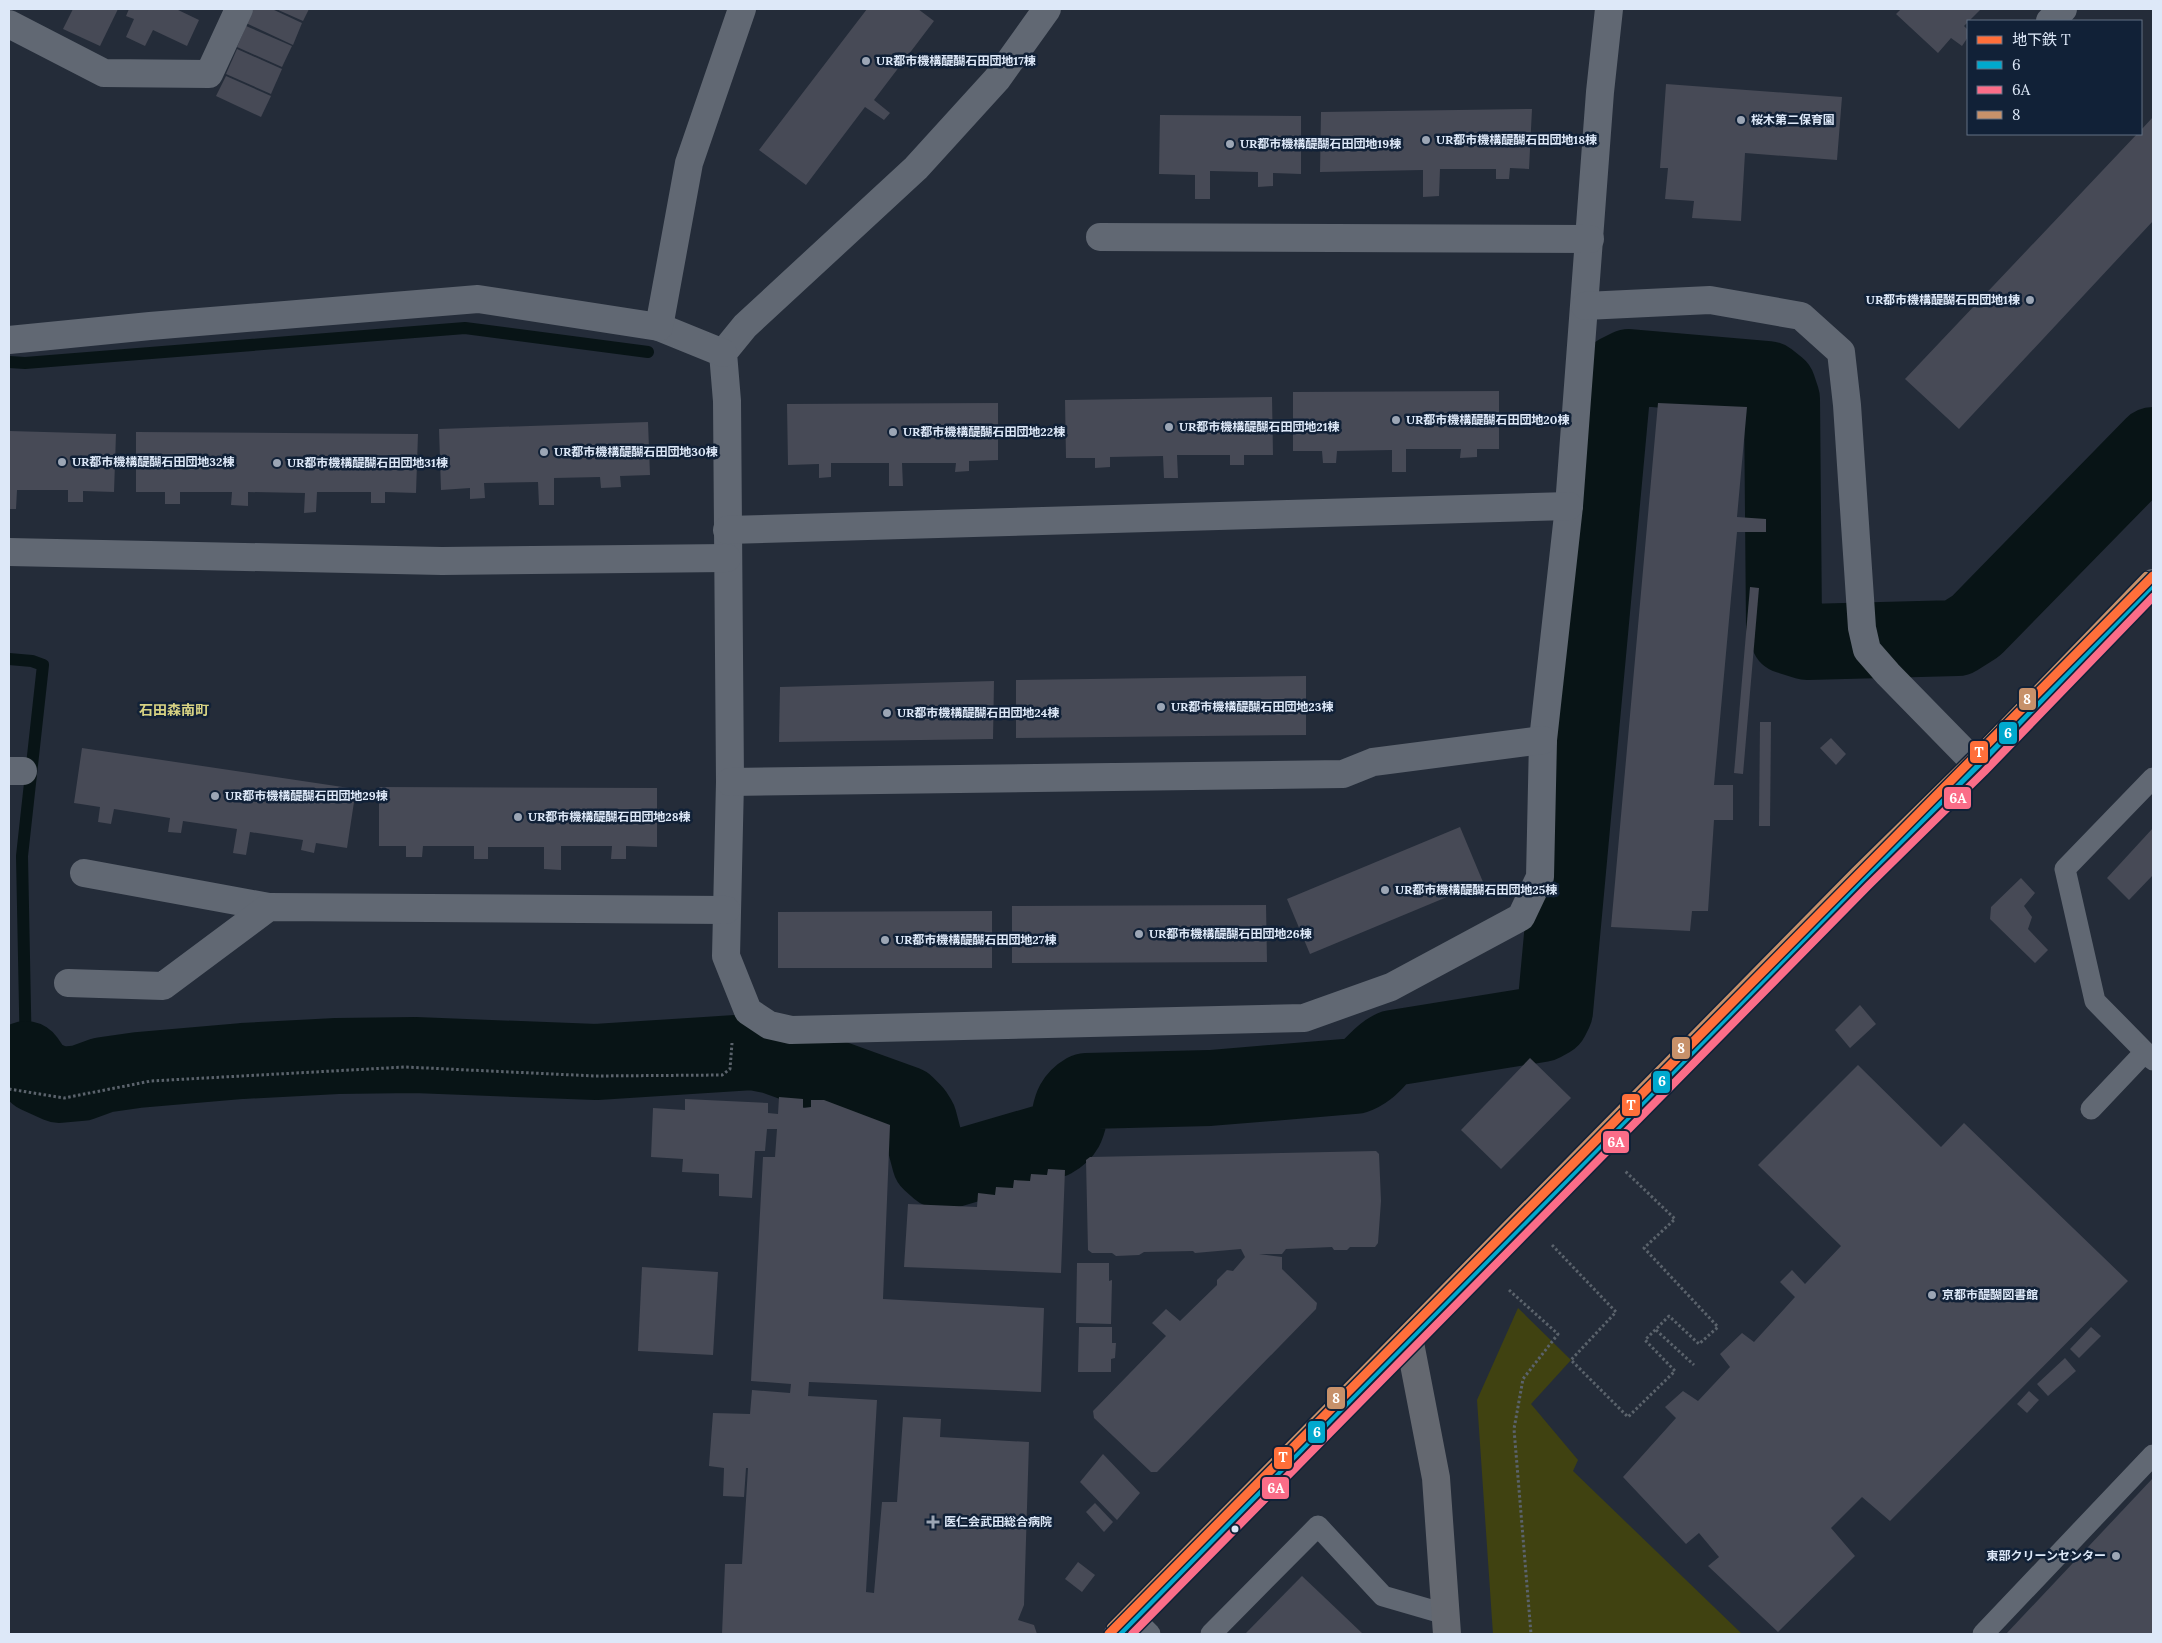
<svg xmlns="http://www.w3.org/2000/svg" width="2162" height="1643" font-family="Lora,'Noto Sans JP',serif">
	<rect width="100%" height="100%" fill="#242c39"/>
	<path fill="#404211" d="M1518 1308 1571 1360 1531 1404 1578 1460 1573 1471 1742 1634H1493L1477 1400Z"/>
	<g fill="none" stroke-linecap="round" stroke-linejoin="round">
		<g stroke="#081416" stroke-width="12">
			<path d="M9 362 25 363 465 328 648 352"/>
			<path d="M9 659 32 661 43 665 22 856 26 1059"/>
		</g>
		<path stroke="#081416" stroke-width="76" d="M26 1059 37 1075 59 1085 81 1083 103 1075 138 1070 242 1061 337 1056 415 1055 596 1062 752 1052 773 1056 906 1104 914 1112 919 1120 930 1162 939 1170H950L1053 1140C1079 1126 1060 1106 1086 1091L1210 1088 1355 1076C1373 1070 1377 1055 1393 1048L1542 1024 1551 1019 1555 1011 1613 384 1617 373 1629 367 1768 379 1778 387 1782 399 1784 625 1788 636 1807 642 1957 638 1976 626 2153 445"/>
	</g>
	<g fill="#474a56">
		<path d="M73 9H118L100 46 63 29Z"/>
		<path d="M129 9H176L199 20 187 46 153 30 145 46 126 37 134 19 126 16Z"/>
		<path d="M253 9H272L302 23 293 45 246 23Z"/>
		<path d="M276 9H309L303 21Z"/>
		<path d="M867 9H918L934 21 874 100 890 113 884 120 865 107 806 185 759 150Z"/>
		<path d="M1901 9H1981L1964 26 1968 30V37L1962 46 1951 38 1938 53 1896 14Z"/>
		<path d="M246 26 292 46 282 67 237 47Z"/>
		<path d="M237 49 282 69 271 94 226 74Z"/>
		<path d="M226 76 271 96 261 117 216 96Z"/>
		<path d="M1666 84 1842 97 1837 160 1745 153 1741 221 1692 218 1694 201 1665 199 1668 168H1660Z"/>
		<path d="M1532 109 1529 169 1510 168 1509 179H1496V169H1440L1439 196 1423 197V170L1320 172 1321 112Z"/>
		<path d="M1160 115 1301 116V174L1273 173V186L1258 187V172L1210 171V199H1195V175L1159 174Z"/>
		<path d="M2153 117V221L1959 429 1905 379 2137 134H2141V130Z"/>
		<path d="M1499 391V449H1477V457L1460 458 1461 449H1406V472H1392V450L1337 451 1336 463H1323L1322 451H1293V392Z"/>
		<path d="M1272 397 1273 455H1244V465H1230V455H1177L1178 478H1164L1163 456 1110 457V467L1095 468V458H1066L1065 400Z"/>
		<path d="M998 403V460L969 461V471L955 472 956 463H902L903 486H889V463H831V477L819 478V464L788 465 787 404Z"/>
		<path d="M1658 403 1747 407 1737 517 1766 519V532H1737L1714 785H1733V820H1714L1708 911H1692L1690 931 1611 927Z"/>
		<path d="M648 422 650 475 620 476 621 487 601 488 600 477 554 478V505H539L538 482 484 483 485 498 470 499V488L441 490 439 429Z"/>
		<path d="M9 431 116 434 114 492 83 491V502H68V490H17L16 509H9Z"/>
		<path d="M136 432 418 434 416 493 385 492V503H371V492H317L316 512 304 513 305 493 248 492V506L231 505 232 492H180V504H165V492H136Z"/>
		<path d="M1750 587 1759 588 1743 774 1734 773Z"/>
		<path d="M1306 676V735L1016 738V680Z"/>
		<path d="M994 681 993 739 779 742 780 687Z"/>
		<path d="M1760 722H1771L1770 826H1759Z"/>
		<path d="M1831 738 1846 754 1836 765 1820 748Z"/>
		<path d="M82 748 356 789 347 848 316 843 314 853 301 850 303 840 250 832 246 855 233 853 237 829 183 821 181 833 168 832 170 818 114 809 111 824 98 822 100 807 74 803Z"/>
		<path d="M379 787 657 788V847L626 846V859H611L612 846H561V870L544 869V847H488V859H474V846H423L422 857H406V846H379Z"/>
		<path d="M1460 827 1483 882 1310 954 1287 899Z"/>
		<path d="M2153 828V875L2129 900 2107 878Z"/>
		<path d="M2021 878 2035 893 2024 906 2032 917 2028 929 2048 950 2035 963 1990 919 1991 907Z"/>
		<path d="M1266 905 1267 962 1012 963V906Z"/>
		<path d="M992 911V968H778V912Z"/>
		<path d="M1860 1005 1876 1024 1850 1048 1835 1030Z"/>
		<path d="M1530 1058 1571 1098 1501 1169 1461 1130Z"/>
		<path d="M1858 1065 1941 1147 1964 1123 2128 1281 1890 1521 1862 1497 1831 1528 1855 1556 1778 1632 1708 1566 1719 1557 1699 1533 1686 1544 1623 1477 1676 1418 1665 1407 1683 1391 1698 1401 1730 1367 1720 1354 1742 1333 1754 1342 1795 1297 1780 1282 1792 1270 1805 1284 1841 1246 1758 1165Z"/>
		<path d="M779 1097 803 1099V1108L811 1107V1100H824L890 1125 883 1299 1044 1308 1041 1392 809 1382 808 1396 877 1400 866 1592 874 1593 882 1502H897L903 1417 941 1419 940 1437 1029 1442 1024 1605 1018 1620 1034 1625 1037 1634H722L725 1564H742L748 1468H746L744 1497 723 1496 724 1468 709 1466 713 1413 750 1414 752 1390 790 1393 791 1384 751 1381 763 1157H775L777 1129H767L765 1151H755L752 1198 719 1196V1174L682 1172 683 1159 651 1157 653 1108 685 1110V1099L768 1103V1113L778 1114Z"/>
		<path d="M1376 1151 1379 1154 1381 1201 1378 1243 1375 1247H1350L1347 1250H1334L1332 1247 1286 1249 1282 1254H1259L1282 1257V1269L1317 1303 1316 1309 1157 1472H1151L1094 1418 1093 1411 1166 1336 1152 1323 1166 1309 1180 1321 1217 1285V1280L1227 1270 1233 1271 1245 1257 1241 1249 1195 1253 1193 1251 1144 1252 1139 1255 1116 1256 1112 1253H1092L1088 1250 1086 1160 1090 1157Z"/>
		<path d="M1048 1169 1065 1170 1061 1273 904 1267 908 1204 977 1207 978 1193 995 1195 996 1187 1013 1188 1014 1180 1030 1181 1031 1174 1047 1175Z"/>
		<path d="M1077 1263H1109V1281L1112 1280 1111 1324 1076 1323Z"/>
		<path d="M642 1267 718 1272 713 1355 638 1351Z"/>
		<path d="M1079 1327H1112V1343H1116L1115 1358 1111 1359V1372H1078Z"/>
		<path d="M2091 1327 2101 1336 2079 1358 2070 1349Z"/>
		<path d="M2065 1358 2076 1371 2048 1396 2037 1384Z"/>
		<path d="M2029 1391 2039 1400 2027 1413 2017 1404Z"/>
		<path d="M1103 1454 1140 1493 1117 1520 1080 1482Z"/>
		<path d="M2153 1478V1634H2006Z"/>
		<path d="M1095 1503 1113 1522 1104 1532 1086 1512Z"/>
		<path d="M1078 1562 1095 1575 1082 1592 1065 1579Z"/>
		<path d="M1302 1576 1363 1634H1245Z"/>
	</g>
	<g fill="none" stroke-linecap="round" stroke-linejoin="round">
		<g stroke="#5b636c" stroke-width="3" stroke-dasharray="2.5 2.5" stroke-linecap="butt">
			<path d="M9 1089 64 1098 151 1081 405 1067 595 1076 722 1075 730 1069 732 1043"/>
			<path d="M1552 1245 1616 1312 1571 1360 1628 1417 1675 1371 1645 1340 1669 1316 1699 1344 1718 1327 1644 1248 1675 1219 1625 1171"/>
			<path d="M1509 1290 1558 1334 1523 1379 1514 1429 1531 1634"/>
			<path d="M1656 1330 1694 1365"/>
		</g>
		<g stroke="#616873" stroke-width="21">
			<path d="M2153 778 2065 869 2095 1001 2153 1060"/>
			<path d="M2091 1109 2145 1052"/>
			<path d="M1134 1618 1150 1634"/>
			<path d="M1211 1634 1318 1526 1383 1596 1445 1614"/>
			<path d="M1983 1634 2153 1455"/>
		</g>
		<g stroke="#616873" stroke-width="28">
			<path d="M1047 9 997 79 916 168 745 326 723 353 727 401 730 782 726 956 748 1011 769 1025 791 1030 1304 1018 1391 987 1521 917 1540 877 1543 740 1569 506 1600 92 1609 9"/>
			<path d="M2050 21 2063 9"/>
			<path d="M9 24 104 73 209 74 239 9"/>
			<path d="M1100 237 1590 239"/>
			<path d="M1585 306 1710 300 1801 316 1841 352 1847 405 1862 628 1867 650 1888 674 1977 765"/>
			<path d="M659 327 723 353"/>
			<path d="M9 340 150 326 478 299 659 327 689 163 742 9"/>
			<path d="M727 530 1569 506"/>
			<path d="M9 552 442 561 727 558"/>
			<path d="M9 771H23"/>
			<path d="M730 782 1343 774 1373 762 1543 740"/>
			<path d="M84 873 269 907"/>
			<path d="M68 983 163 986 269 907 726 910"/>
		</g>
		<g stroke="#646870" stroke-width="28">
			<path d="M1409 1338 1436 1478 1447 1634"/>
			<path d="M1118 1634 1862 878 1977 765 2153 583"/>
		</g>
		<defs>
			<path id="bus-1" d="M1118 1634 1862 878 1977 765 2153 583"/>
			<path id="bus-2" d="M1132 1634 1869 885 1984 772 2153 597"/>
			<path id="bus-3" d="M1111 1627 1855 871 1970 758 2146 576"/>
		</defs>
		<use href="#bus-1" stroke="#112137" stroke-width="11"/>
		<use href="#bus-2" stroke="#112137" stroke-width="11"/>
		<use href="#bus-3" stroke="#112137" stroke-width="11"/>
		<use href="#bus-1" stroke="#00a9ce" stroke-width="8"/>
		<use href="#bus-2" stroke="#fb6d88" stroke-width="8"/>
		<use href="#bus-3" stroke="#c7916a" stroke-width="8"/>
		<defs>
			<path id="metro-1" d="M1109 1634 2153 576"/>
		</defs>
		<use href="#metro-1" stroke="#112137" stroke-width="12"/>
		<use href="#metro-1" stroke="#ff6f3a" stroke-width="9"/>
	</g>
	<g fill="#9ca6b5" stroke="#112137" stroke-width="2">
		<circle cx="866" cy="61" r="5"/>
		<circle cx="1741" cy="120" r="5"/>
		<circle cx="1426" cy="140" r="5"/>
		<circle cx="1230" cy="144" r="5"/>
		<circle cx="2030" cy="300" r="5"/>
		<circle cx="1396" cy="420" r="5"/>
		<circle cx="1169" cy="427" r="5"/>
		<circle cx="893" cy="432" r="5"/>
		<circle cx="544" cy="452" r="5"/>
		<circle cx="62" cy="462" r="5"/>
		<circle cx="277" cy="463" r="5"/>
		<circle cx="1161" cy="707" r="5"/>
		<circle cx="887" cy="713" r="5"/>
		<circle cx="215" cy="796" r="5"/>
		<circle cx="518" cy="817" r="5"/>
		<circle cx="1385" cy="890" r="5"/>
		<circle cx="1139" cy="934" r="5"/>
		<circle cx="885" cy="940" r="5"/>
		<circle cx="1932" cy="1295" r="5"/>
		<path d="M930.5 1514.5h5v5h5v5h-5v5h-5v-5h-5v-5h5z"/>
		<circle cx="2116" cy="1556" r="5"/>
	</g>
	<circle fill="#dde8f8" stroke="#112137" stroke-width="2" cx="1235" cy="1529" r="4.5"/>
	<g text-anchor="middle" stroke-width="5" stroke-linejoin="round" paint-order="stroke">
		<g font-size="12" font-weight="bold" fill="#dde8f8" stroke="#112137" text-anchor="start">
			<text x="876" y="65">UR都市機構醍醐石田団地17棟</text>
			<text x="1751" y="124">桜木第二保育園</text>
			<text x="1436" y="144">UR都市機構醍醐石田団地18棟</text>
			<text x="1240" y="148">UR都市機構醍醐石田団地19棟</text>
			<text x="2020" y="304" text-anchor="end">UR都市機構醍醐石田団地1棟</text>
			<text x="1406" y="424">UR都市機構醍醐石田団地20棟</text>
			<text x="1179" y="431">UR都市機構醍醐石田団地21棟</text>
			<text x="903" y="436">UR都市機構醍醐石田団地22棟</text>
			<text x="554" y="456">UR都市機構醍醐石田団地30棟</text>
			<text x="72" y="466">UR都市機構醍醐石田団地32棟</text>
			<text x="287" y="467">UR都市機構醍醐石田団地31棟</text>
			<text x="1171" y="711">UR都市機構醍醐石田団地23棟</text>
			<text x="897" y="717">UR都市機構醍醐石田団地24棟</text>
			<text x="225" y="800">UR都市機構醍醐石田団地29棟</text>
			<text x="528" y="821">UR都市機構醍醐石田団地28棟</text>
			<text x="1395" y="894">UR都市機構醍醐石田団地25棟</text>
			<text x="1149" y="938">UR都市機構醍醐石田団地26棟</text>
			<text x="895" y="944">UR都市機構醍醐石田団地27棟</text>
			<text x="1942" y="1299">京都市醍醐図書館</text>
			<text x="944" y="1526">医仁会武田総合病院</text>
			<text x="2106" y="1560" text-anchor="end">東部クリーンセンター</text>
		</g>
		<g font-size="14" font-weight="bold" fill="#d6d283" stroke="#112137">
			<text x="174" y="715">石田森南町</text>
		</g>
	</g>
	<g stroke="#112137" stroke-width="2">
		<rect x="2018" y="687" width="19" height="24" rx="5" fill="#c7916a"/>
		<rect x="1998" y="721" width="20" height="24" rx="5" fill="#00a9ce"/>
		<rect x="1969" y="740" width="20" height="24" rx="5" fill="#ff6f3a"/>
		<rect x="1943" y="786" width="29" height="24" rx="5" fill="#fb6d88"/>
		<rect x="1671" y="1036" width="20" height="24" rx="5" fill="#c7916a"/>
		<rect x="1652" y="1070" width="19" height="24" rx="5" fill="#00a9ce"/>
		<rect x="1621" y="1093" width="20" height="24" rx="5" fill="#ff6f3a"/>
		<rect x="1602" y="1130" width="28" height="24" rx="5" fill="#fb6d88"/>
		<rect x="1326" y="1386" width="20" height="24" rx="5" fill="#c7916a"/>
		<rect x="1307" y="1420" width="19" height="24" rx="5" fill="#00a9ce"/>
		<rect x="1273" y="1446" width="20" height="24" rx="5" fill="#ff6f3a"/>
		<rect x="1261" y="1476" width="29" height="24" rx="5" fill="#fb6d88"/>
	</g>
	<g font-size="14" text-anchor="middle" font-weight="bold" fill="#fff">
		<text x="2027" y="704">8</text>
		<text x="2008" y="738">6</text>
		<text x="1979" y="757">T</text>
		<text x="1958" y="803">6A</text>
		<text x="1681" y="1053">8</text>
		<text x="1662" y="1086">6</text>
		<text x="1631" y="1110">T</text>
		<text x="1616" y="1147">6A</text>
		<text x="1336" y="1403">8</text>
		<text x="1317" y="1437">6</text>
		<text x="1283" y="1462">T</text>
		<text x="1276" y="1493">6A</text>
	</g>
	<rect width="2162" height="1643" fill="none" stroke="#dde8f8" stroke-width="20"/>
	<rect x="1967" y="20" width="175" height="115" fill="#112137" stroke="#637184"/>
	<rect x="1977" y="36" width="25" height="8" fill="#ff6f3a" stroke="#637184"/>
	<text x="2012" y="45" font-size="15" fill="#dde8f8">地下鉄 T</text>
	<rect x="1977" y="61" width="25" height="8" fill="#00a9ce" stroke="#637184"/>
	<text x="2012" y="70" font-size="15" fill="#dde8f8">6</text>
	<rect x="1977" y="86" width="25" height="8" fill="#fb6d88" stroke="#637184"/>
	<text x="2012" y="95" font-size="15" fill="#dde8f8">6A</text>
	<rect x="1977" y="111" width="25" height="8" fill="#c7916a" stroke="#637184"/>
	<text x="2012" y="120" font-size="15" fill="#dde8f8">8</text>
</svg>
